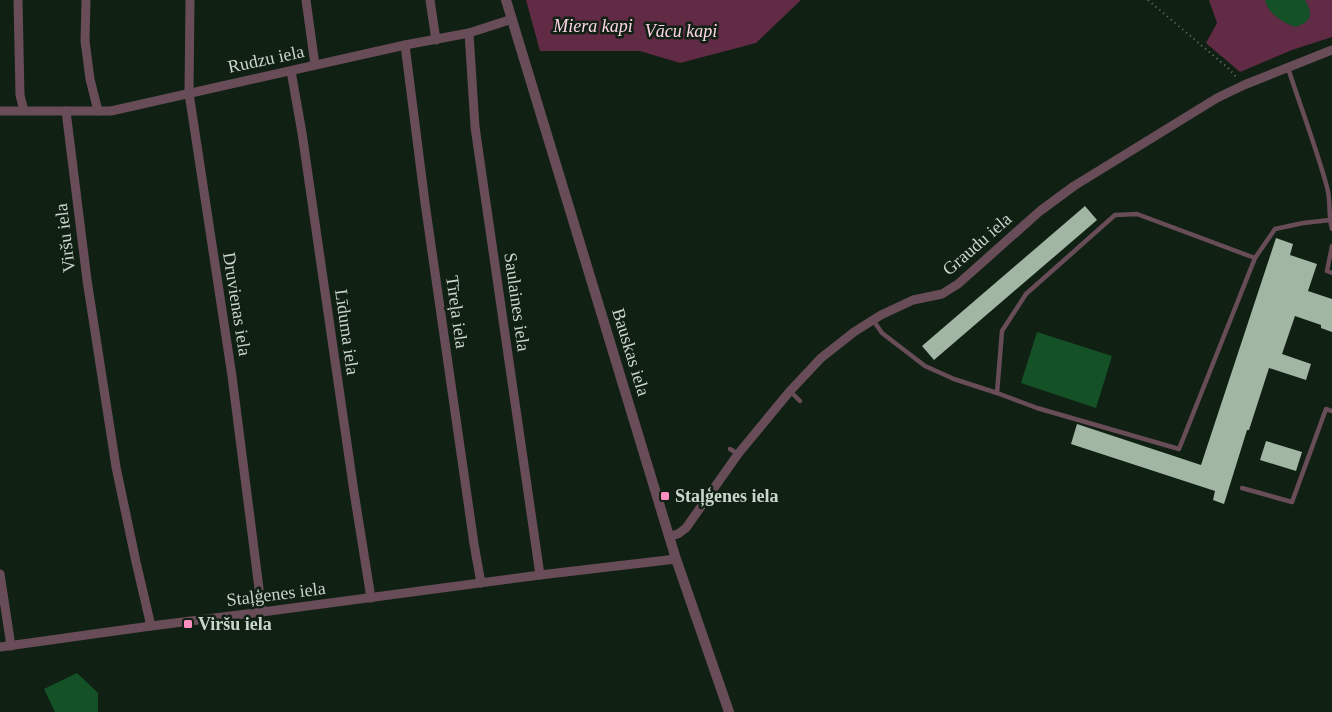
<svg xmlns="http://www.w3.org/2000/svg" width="1332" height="712" font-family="'Times New Roman',serif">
	<rect width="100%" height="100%" fill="#102114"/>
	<g fill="#612a45">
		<path d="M526 0H801L756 43 680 63 640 51H540Z"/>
		<path d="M1209 0H1332V37L1292 50 1240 72 1206 43 1217 23Z"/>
	</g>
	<g fill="#145127">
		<path d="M1265 0H1305C1314 15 1311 22 1295 27 1282 22 1268 14 1265 0Z"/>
		<path d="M1037 332 1112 356 1096 408 1021 383Z"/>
		<path d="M77 673 98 693V712H55L44 689Z"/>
	</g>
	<g fill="#a1b7a4">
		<path d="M1085 206 1097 220 934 360 922 346Z"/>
		<path d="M1276 238 1293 244 1290 255 1317 264 1308 291 1332 299V332L1321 328V325L1295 316 1282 354 1311 364 1306 380 1269 368 1249 430H1247L1224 504 1213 500 1215 491 1071 444 1077 424 1201 465Z"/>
		<path d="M1266 441 1302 452 1296 471 1260 460Z"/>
	</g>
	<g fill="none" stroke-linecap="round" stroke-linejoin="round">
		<path stroke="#6d7b6f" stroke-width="2" stroke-dasharray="1 4" stroke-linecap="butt" d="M1148 0 1228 68 1238 79"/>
		<g stroke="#684c58" stroke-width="4.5">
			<path d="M1288 68C1301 108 1316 147 1327 187 1331 201 1328 215 1332 229"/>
			<path d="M1332 246 1327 271 1332 273"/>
			<path d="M1255 258 1137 214 1115 215 1026 294 1002 331 997 393 1037 408 1179 449 1255 258 1275 229 1303 223 1330 220"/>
			<path d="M873 320 882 333 925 366 954 379 997 393"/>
			<path d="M790 391 800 401"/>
			<path d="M730 449 738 454"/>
			<path d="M1242 488 1292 502 1326 409 1332 411"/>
		</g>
		<g stroke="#684c58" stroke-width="9">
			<path d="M18 0 20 95 24 111"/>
			<path d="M86 0 85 41 90 79 98 111"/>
			<path d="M190 0 189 93 232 376 262 612"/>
			<path d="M306 0 315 65"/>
			<path d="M430 0 436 40"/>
			<path d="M469 33 475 127 540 575"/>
			<path d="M405 45 425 203 474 544 481 583"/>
			<path d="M291 71 302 133 354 492 371 598"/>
			<path d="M0 111H111L405 45 469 33 512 19"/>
			<path d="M66 111 87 280 116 467 136 562 151 626"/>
			<path d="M670 536 678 534 686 528 738 454 790 391 821 358 854 332 881 315 913 300 942 294 958 284 1040 211 1074 186 1217 98 1244 85 1332 50"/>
			<path d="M0 574 11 646"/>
			<path d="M0 647 151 626 262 612 540 575 676 559"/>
		</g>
		<path stroke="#684c58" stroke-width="10" d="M506 0 676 559 729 712"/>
	</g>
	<g fill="#fc8fc2" stroke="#102114" stroke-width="2">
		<rect x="660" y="491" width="10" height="10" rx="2.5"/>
		<rect x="183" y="619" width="10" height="10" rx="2.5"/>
	</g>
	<g text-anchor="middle" stroke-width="5" stroke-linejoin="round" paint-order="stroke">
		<g font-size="18" font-style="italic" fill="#fcd4e5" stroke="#102114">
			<text x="593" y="32">Miera kapi</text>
			<text x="681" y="37">Vācu kapi</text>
		</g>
		<g font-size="18" fill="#cad5cb" stroke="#102114">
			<text transform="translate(266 59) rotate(-12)" y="6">Rudzu iela</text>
			<text transform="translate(65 238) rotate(-97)" y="6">Viršu iela</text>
			<text transform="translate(977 244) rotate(-41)" y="6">Graudu iela</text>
			<text transform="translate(517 302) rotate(82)" y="6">Saulaines iela</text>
			<text transform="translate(237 304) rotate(81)" y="6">Druvienas iela</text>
			<text transform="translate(457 312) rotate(82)" y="6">Tīreļa iela</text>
			<text transform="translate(347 332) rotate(82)" y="6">Līduma iela</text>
			<text transform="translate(631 352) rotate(73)" y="6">Bauskas iela</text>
			<text transform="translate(276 594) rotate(-7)" y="6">Staļģenes iela</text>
		</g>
		<g font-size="18" font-weight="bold" fill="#cad5cb" stroke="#102114" text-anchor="start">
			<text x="675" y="502">Staļģenes iela</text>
			<text x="198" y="630">Viršu iela</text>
		</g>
	</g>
</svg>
